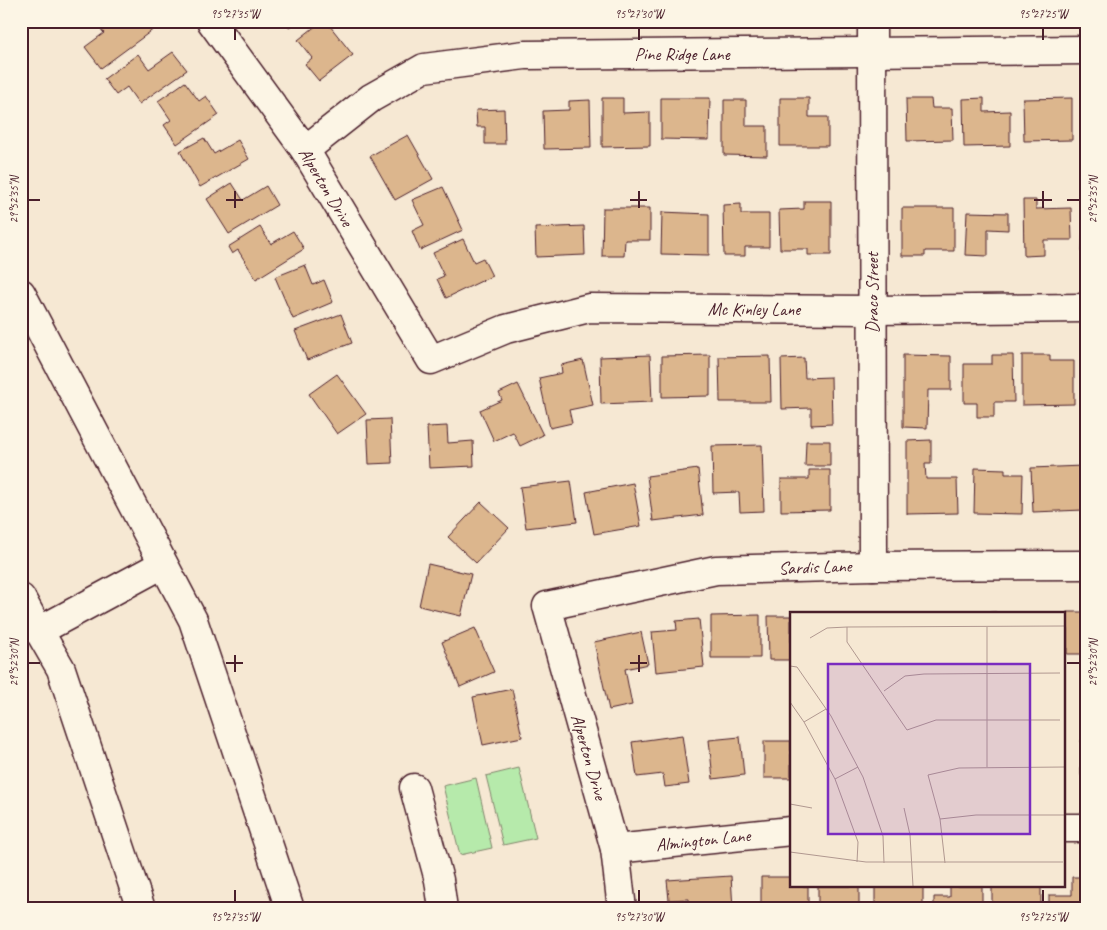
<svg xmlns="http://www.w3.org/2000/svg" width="1107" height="930" font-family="Caveat,sans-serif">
	<rect width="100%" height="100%" fill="#f6e8d3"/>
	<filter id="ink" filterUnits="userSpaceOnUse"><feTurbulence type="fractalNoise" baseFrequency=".02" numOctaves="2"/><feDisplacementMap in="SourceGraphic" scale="10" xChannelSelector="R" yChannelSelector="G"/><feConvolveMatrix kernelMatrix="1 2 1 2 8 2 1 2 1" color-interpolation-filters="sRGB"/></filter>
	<g filter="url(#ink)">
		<g fill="#b6eaab" stroke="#80846b">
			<path d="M519 768 536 838 503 845 486 776Z"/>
			<path d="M476 778 492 848 460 855 443 786Z"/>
		</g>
		<g fill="#dcb68d" stroke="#4a1f2b">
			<path d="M94 21H148L154 29 101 68 85 47 104 33Z"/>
			<path d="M285 21H298L289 27Z"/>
			<path d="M322 21H326L353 55 319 81 305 64 312 58 298 40Z"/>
			<path d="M386 21H403L388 26Z"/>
			<path d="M173 52 187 70 139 104 127 87 116 95 104 79 138 54 149 69Z"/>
			<path d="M185 82 199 101 206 96 219 115 177 144 164 125 171 120 158 101Z"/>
			<path d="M602 98H623V113L650 112V146L602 147Z"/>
			<path d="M661 98H710L709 140 661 139Z"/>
			<path d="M780 98H809V117H828V146H780Z"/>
			<path d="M984 98V112L1010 111V146L964 147 963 99Z"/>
			<path d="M1072 98V140L1024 141 1023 99Z"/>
			<path d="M906 99H931L932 108H952L953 140 907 141Z"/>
			<path d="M590 100 591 148 544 149 543 111 569 110V101Z"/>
			<path d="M724 100H746V126H767V156L724 155Z"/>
			<path d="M504 109 505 144H485V127H477L476 110Z"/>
			<path d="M408 135 433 179 395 200 370 156Z"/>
			<path d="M204 138 214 154 238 140 249 159 200 187 180 151Z"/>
			<path d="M232 183 243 200 266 186 277 205 229 234 207 199Z"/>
			<path d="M443 187 463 230 420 250 412 231 424 225 412 200Z"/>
			<path d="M1023 200H1036V209L1071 208 1072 240H1044V255L1024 256Z"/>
			<path d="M804 201H831V255H808V249H780L779 210 804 209Z"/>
			<path d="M741 204V214H769V247H745V256H724L723 205Z"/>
			<path d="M603 208H650V240H625L624 256H602Z"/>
			<path d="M902 208H954V251H925V256H902Z"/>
			<path d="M662 212 709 214V255L661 254Z"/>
			<path d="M967 212 1008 213V230L988 229V256L965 255Z"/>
			<path d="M1083 213H1086V256L1082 255Z"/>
			<path d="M584 226 585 255 536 257 535 228Z"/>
			<path d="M260 227 271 244 293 231 304 249 256 279 238 250 232 254 228 247Z"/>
			<path d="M463 239 474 262 483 258 492 276 446 298 437 279 444 276 433 253Z"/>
			<path d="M305 265 313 285 324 280 333 302 293 319 275 277Z"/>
			<path d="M341 314 352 343 307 360 295 331Z"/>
			<path d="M650 355 652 402 601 404 600 357Z"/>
			<path d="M710 355V396L662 397V356Z"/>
			<path d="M903 355 951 356V390H928L927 428 903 427Z"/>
			<path d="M992 355H1013L1014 402H994V417H977V403H964V364H992Z"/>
			<path d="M1022 355H1050V361H1074V404L1022 405Z"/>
			<path d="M770 356 771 402H720L719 357Z"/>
			<path d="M804 358 805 378 831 377 832 424 811 425V408L782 409 781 359Z"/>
			<path d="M1083 358H1086V400H1084Z"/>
			<path d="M583 360 593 405 569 410 572 423 550 428 539 378 562 373 561 365Z"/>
			<path d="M337 374 366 414 337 434 309 394Z"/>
			<path d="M518 384 543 435 520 446 513 432 494 441 480 410 502 400 499 393Z"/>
			<path d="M390 419 392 463 369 464 367 420Z"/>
			<path d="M447 426 448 443 473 441 474 466 429 468 427 427Z"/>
			<path d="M931 440V464H925L926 479H957L958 513 907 514V441Z"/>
			<path d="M806 441H830V466H805Z"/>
			<path d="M762 445 764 511 740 512 739 492 713 493 712 446Z"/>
			<path d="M1083 466 1084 510 1033 512 1031 468Z"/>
			<path d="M975 468 1005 469V474H1023L1022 514 974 513Z"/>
			<path d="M698 469 703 515 653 521 647 476Z"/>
			<path d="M809 470H830V510L781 511V479H809Z"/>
			<path d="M571 481 577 522 526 528 520 487Z"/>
			<path d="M633 483 641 526 594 534 586 492Z"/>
			<path d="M481 502 509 528 476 563 448 537Z"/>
			<path d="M428 564 471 574 461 616 419 606Z"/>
			<path d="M996 612V614H970V613Z"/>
			<rect x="1067" y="612" width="19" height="42"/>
			<path d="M760 615V658H711V616Z"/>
			<path d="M768 616H791V660H769Z"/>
			<path d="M699 619 704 667 656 672 652 632 677 630 676 621Z"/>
			<path d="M475 628 494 672 460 687 442 642Z"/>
			<path d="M641 632 648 664 625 669 632 705 609 710 594 642Z"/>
			<path d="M512 689 522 737 483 745 473 697Z"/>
			<path d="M682 735 689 784 665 787 663 774 637 777 632 742Z"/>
			<path d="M740 737 744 775 713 779 709 740Z"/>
			<rect x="764" y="741" width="27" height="37"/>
			<rect x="1081" y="741" width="5" height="34"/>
			<path d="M731 876 733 909H689V899L669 900 667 880Z"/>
			<path d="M761 877H791V886H808V909H761Z"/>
			<path d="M1072 877H1086V909H1049V895H1072Z"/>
			<rect x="818" y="886" width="41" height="23"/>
			<rect x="875" y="886" width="48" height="23"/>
			<path d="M950 886H982V909H934V897H950Z"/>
			<rect x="992" y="886" width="49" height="23"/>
			<path d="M563 904V909H537V907Z"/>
		</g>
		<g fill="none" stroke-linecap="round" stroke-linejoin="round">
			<defs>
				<g id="minor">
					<path d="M211 21 305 150 431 360 506 329 589 308 872 310 1086 308"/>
					<path d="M872 21 873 566"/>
					<path d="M305 150 371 98 424 68 525 55 1086 50"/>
					<path d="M21 293 193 620 290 909"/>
					<path d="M21 598 39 631 163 564"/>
					<path d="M39 631 61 669 141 909"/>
					<path d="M414 788 439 880 443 909"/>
					<path d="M1063 828H1086"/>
					<path d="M615 849 791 831"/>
					<path d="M622 909 615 849 547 606 716 570 873 566 1086 565"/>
				</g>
			</defs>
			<use href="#minor" stroke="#4a1f2b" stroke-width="31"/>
			<use href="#minor" stroke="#fcf5e5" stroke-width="28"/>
		</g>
	</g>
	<path fill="none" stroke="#4a1f2b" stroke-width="2" d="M235 28V40M639 28V40M1043 28V40M235 191V208M639 191V208M1043 191V208M28 200H40M226 200H243M630 200H647M1034 200H1052M1067 200H1080M235 655V672M639 655V672M28 663H40M226 663H243M630 663H647M1067 663H1080M235 890V902M639 890V902M1043 890V902"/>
	<g text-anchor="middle" stroke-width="4" stroke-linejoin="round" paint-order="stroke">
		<g font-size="18" fill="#4a1f2b" stroke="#fcf5e5">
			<text x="682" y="60">Pine Ridge Lane</text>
			<text transform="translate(326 187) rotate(59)" y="6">Alperton Drive</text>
			<text transform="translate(872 293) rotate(-90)" y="6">Draco Street</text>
			<text x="754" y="315">Mc Kinley Lane</text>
			<text transform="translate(815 567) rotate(-2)" y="6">Sardis Lane</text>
			<text transform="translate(589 757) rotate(74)" y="6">Alperton Drive</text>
			<text transform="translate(703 840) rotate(-6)" y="6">Almington Lane</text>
		</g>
	</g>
	<g transform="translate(790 612)">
		<rect width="275" height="275" fill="#f6e8d3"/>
		<path fill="none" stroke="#b19890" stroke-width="1" d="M57 15V30L117 118 146 108H270M197 15V155M20 26 37 16 57 15 275 14M0 54 7 55 41 104 73 165 93 224 94 251M94 79 115 64 134 62 270 61M0 90 14 110 36 97M14 110 45 167 68 155M45 167 68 230 67 250M0 192 22 196M114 196 120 223 123 274M150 207 186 203H275M0 240 76 250H273M155 251 150 207 138 163 169 156 275 155"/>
		<path fill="#7b2cbf" fill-opacity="0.15" stroke="#7b2cbf" stroke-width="2.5" d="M38 52H240V222H38Z"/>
		<rect width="275" height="275" fill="none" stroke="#4a1f2b" stroke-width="2.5"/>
	</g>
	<rect width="1107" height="930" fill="none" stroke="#fcf5e5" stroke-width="55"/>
	<rect x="28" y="28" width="1052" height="874" fill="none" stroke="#4a1f2b" stroke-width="2"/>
	<g font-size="12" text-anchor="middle" fill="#4a1f2b">
		<text x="235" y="18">95°27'35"W</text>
		<text x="639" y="18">95°27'30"W</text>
		<text x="1043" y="18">95°27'25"W</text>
		<text transform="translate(14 200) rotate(-90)" y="4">29°52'35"N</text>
		<text transform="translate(1093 200) rotate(-90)" y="4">29°52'35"N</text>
		<text transform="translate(14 663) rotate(-90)" y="4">29°52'30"N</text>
		<text transform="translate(1093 663) rotate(-90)" y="4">29°52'30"N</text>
		<text x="235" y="921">95°27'35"W</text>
		<text x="639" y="921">95°27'30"W</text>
		<text x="1043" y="921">95°27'25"W</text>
	</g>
</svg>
